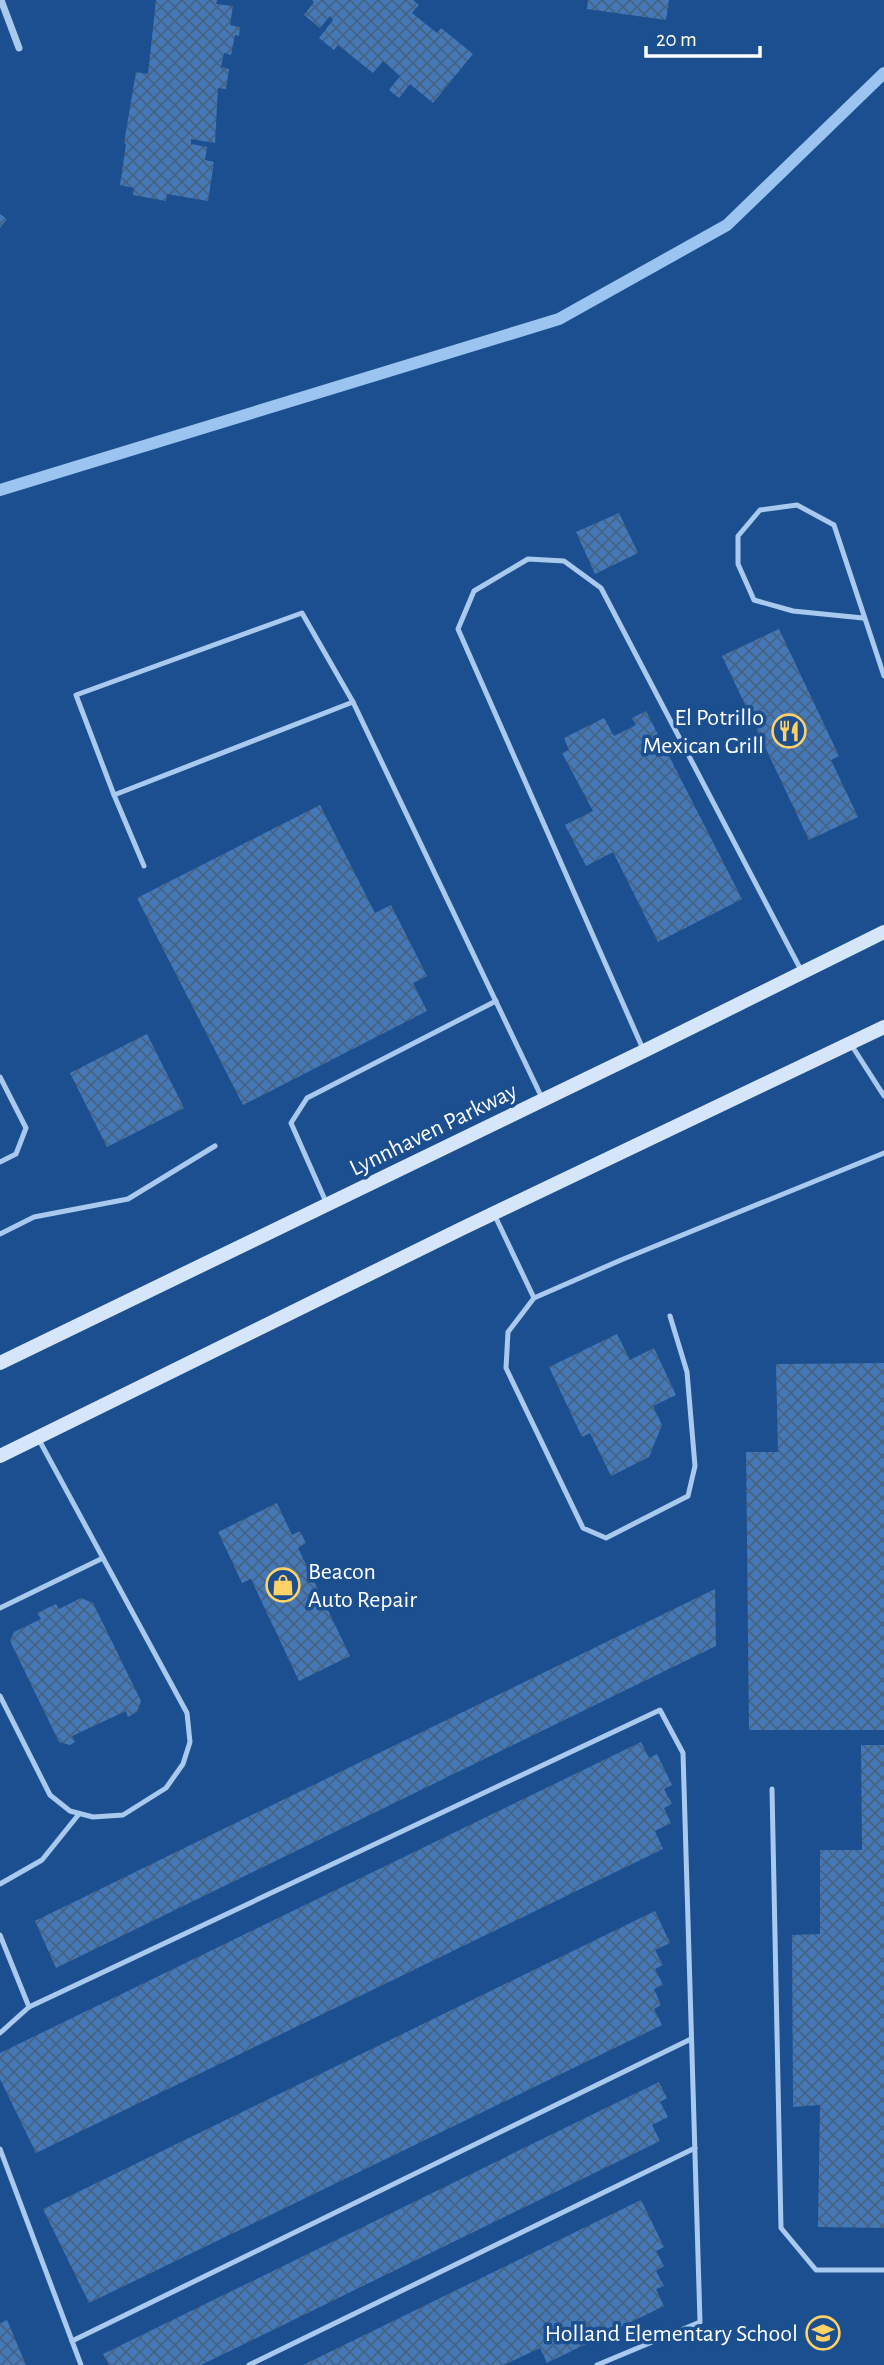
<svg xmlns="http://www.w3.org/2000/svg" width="884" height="2365" font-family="'Alegreya Sans',sans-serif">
	<defs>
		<pattern id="building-cross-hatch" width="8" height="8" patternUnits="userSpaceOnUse" patternTransform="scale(1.75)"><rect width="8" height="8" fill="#4478b7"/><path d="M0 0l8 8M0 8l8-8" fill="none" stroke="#486282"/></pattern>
	</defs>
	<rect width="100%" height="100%" fill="#1b4f8f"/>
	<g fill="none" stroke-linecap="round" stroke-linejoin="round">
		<path stroke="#9cc4f0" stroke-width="12" d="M0 490 559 319 727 225 884 73"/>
	</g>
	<g fill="url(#building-cross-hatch)">
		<path d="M156 0H217L216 4 233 6 230 25 240 27 239 36 235 35 231 55 224 53 221 67 229 69 226 89 218 88 215 143 191 139V144L207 147 205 160 214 162 208 201 167 194 166 201 133 195 134 188 120 185 126 144 124 143 136 72 148 74Z"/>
		<path d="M312 0H413L419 5 412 13 437 33 441 28 473 54 433 103 410 84 399 98 389 90 400 76 383 61 373 73 338 45 334 50 319 38 333 20 330 16 320 28 304 15 314 2Z"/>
		<path d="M588 0H669L666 20 587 9Z"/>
		<path d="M0 214 7 219 0 228Z"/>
		<path d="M619 513 638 553 595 574 576 532Z"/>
		<path d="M779 629 839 756 831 760 858 817 809 840 722 656Z"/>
		<path d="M646 711 742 899 658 942 613 852 586 866 565 825 593 811 562 753 569 750 564 738 604 718 614 736 636 725 632 718Z"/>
		<path d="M320 805 375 913 391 905 427 976 413 983 427 1011 243 1105 137 898Z"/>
		<path d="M147 1034 184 1108 107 1147 70 1073Z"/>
		<path d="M617 1334 630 1360 654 1348 676 1395 653 1406 662 1425 649 1457 611 1476 590 1433 582 1437 549 1367Z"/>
		<path d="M884 1363V1730H749L746 1452H778L776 1364Z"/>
		<path d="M277 1503 292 1535 300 1531 306 1543 298 1548 350 1656 299 1681 251 1579 242 1583 218 1532Z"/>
		<path d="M715 1589 716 1646 56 1968 35 1921Z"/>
		<path d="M81 1598 93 1603 141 1701 137 1712 128 1717 126 1711 72 1736 75 1742 70 1745 59 1742 10 1641 14 1632 41 1619 37 1613 56 1604 59 1609Z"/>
		<path d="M641 1742 649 1758 657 1754 672 1785 664 1789 672 1804 664 1808 671 1823 655 1831 663 1849 36 2153 0 2079V2053Z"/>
		<path d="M861 1745H884V2228L818 2227 820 2105 793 2107 792 1935 820 1934V1850H862Z"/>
		<path d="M655 1911 670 1943 655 1950 663 1965 655 1969 663 1985 654 1989 661 2005 654 2009 662 2025 89 2303 43 2209Z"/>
		<path d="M659 2082 667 2098 660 2102 668 2117 652 2125 660 2141 201 2365H109L103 2354Z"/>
		<path d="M641 2200 664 2247 656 2251 664 2266 656 2271 664 2286 656 2289 664 2306 547 2363 540 2348 504 2365H303Z"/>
		<path d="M7 2320 26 2365H0V2323Z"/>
	</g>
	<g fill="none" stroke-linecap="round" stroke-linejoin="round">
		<g stroke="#a9c9ee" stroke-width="5">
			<path d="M863 618 793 611 754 600 738 564V536L760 510 797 505 834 525 884 676"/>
			<path d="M114 795 76 695 302 613 353 702"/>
			<path d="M144 866 114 795 353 702 542 1098"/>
			<path d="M852 1046 884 1096"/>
			<path d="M643 1049 458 629 474 591 528 559 564 561 601 588 802 972"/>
			<path d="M0 1077 26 1128 16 1154 0 1162"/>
			<path d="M326 1202 291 1123 307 1098 496 1001"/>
			<path d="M495 1216 534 1298 508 1332 506 1368 583 1528 606 1538 688 1496 695 1466 687 1372 670 1316"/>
			<path d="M0 1234 34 1217 128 1199 215 1146"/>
			<path d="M534 1298 621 1260 884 1153"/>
			<path d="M0 1608 103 1558"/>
			<path d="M0 1696 50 1795 70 1811 93 1817 123 1815 166 1788 183 1764 190 1742 187 1713 38 1438"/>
			<path d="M772 1789 781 2228 816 2270H884"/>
			<path d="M0 1884 42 1860 79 1814"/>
			<path d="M0 1935 29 2007"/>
			<path d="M0 2033 29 2007 660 1710 683 1753 700 2322 597 2365"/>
			<path d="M0 2149 81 2365"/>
			<path d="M72 2341 691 2039"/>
			<path d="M249 2365 695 2148"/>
		</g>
		<path stroke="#a9c9ee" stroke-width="7" d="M1 0 19 48"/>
		<g stroke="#d6e6fa" stroke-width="14">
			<path d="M0 1363 644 1051 884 932"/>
			<path d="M0 1456 461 1229 884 1027"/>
		</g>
	</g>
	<defs>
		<symbol id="restaurant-ring" viewBox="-11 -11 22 22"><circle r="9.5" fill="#1b4f8f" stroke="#ffd166" stroke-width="1.5"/><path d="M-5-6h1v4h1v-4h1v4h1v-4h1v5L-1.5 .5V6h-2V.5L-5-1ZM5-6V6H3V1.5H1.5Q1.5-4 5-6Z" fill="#ffd166"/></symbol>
		<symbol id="shop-ring" viewBox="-11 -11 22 22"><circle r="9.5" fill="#1b4f8f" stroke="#ffd166" stroke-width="1.5"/><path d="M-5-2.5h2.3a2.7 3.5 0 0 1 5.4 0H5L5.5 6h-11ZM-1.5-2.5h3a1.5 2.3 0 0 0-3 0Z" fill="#ffd166"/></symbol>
		<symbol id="school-ring" viewBox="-11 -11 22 22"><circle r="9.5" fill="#1b4f8f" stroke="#ffd166" stroke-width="1.5"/><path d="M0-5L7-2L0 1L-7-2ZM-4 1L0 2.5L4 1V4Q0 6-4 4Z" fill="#ffd166"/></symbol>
	</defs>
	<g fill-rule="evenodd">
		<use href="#restaurant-ring" x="770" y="712" width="38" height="38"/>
		<use href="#shop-ring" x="264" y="1566" width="38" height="38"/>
		<use href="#school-ring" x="804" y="2314" width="38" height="38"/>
	</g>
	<g text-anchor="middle" stroke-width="7" stroke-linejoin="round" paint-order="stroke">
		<g font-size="24" fill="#fff" stroke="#1b4f8f" text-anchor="end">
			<text x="764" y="725">El Potrillo<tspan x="764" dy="28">Mexican Grill</tspan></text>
			<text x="308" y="1579" text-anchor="start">Beacon<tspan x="308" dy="28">Auto Repair</tspan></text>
			<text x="798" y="2341">Holland Elementary School</text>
		</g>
		<g font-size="24" fill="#fff" stroke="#1b4f8f">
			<text transform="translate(433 1129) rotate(-26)" y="8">Lynnhaven Parkway</text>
		</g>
	</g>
	<path d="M646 46v10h114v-10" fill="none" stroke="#ffffff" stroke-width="3.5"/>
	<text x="656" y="46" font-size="21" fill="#ffffff" stroke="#1b4f8f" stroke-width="5" paint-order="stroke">20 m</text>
</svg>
